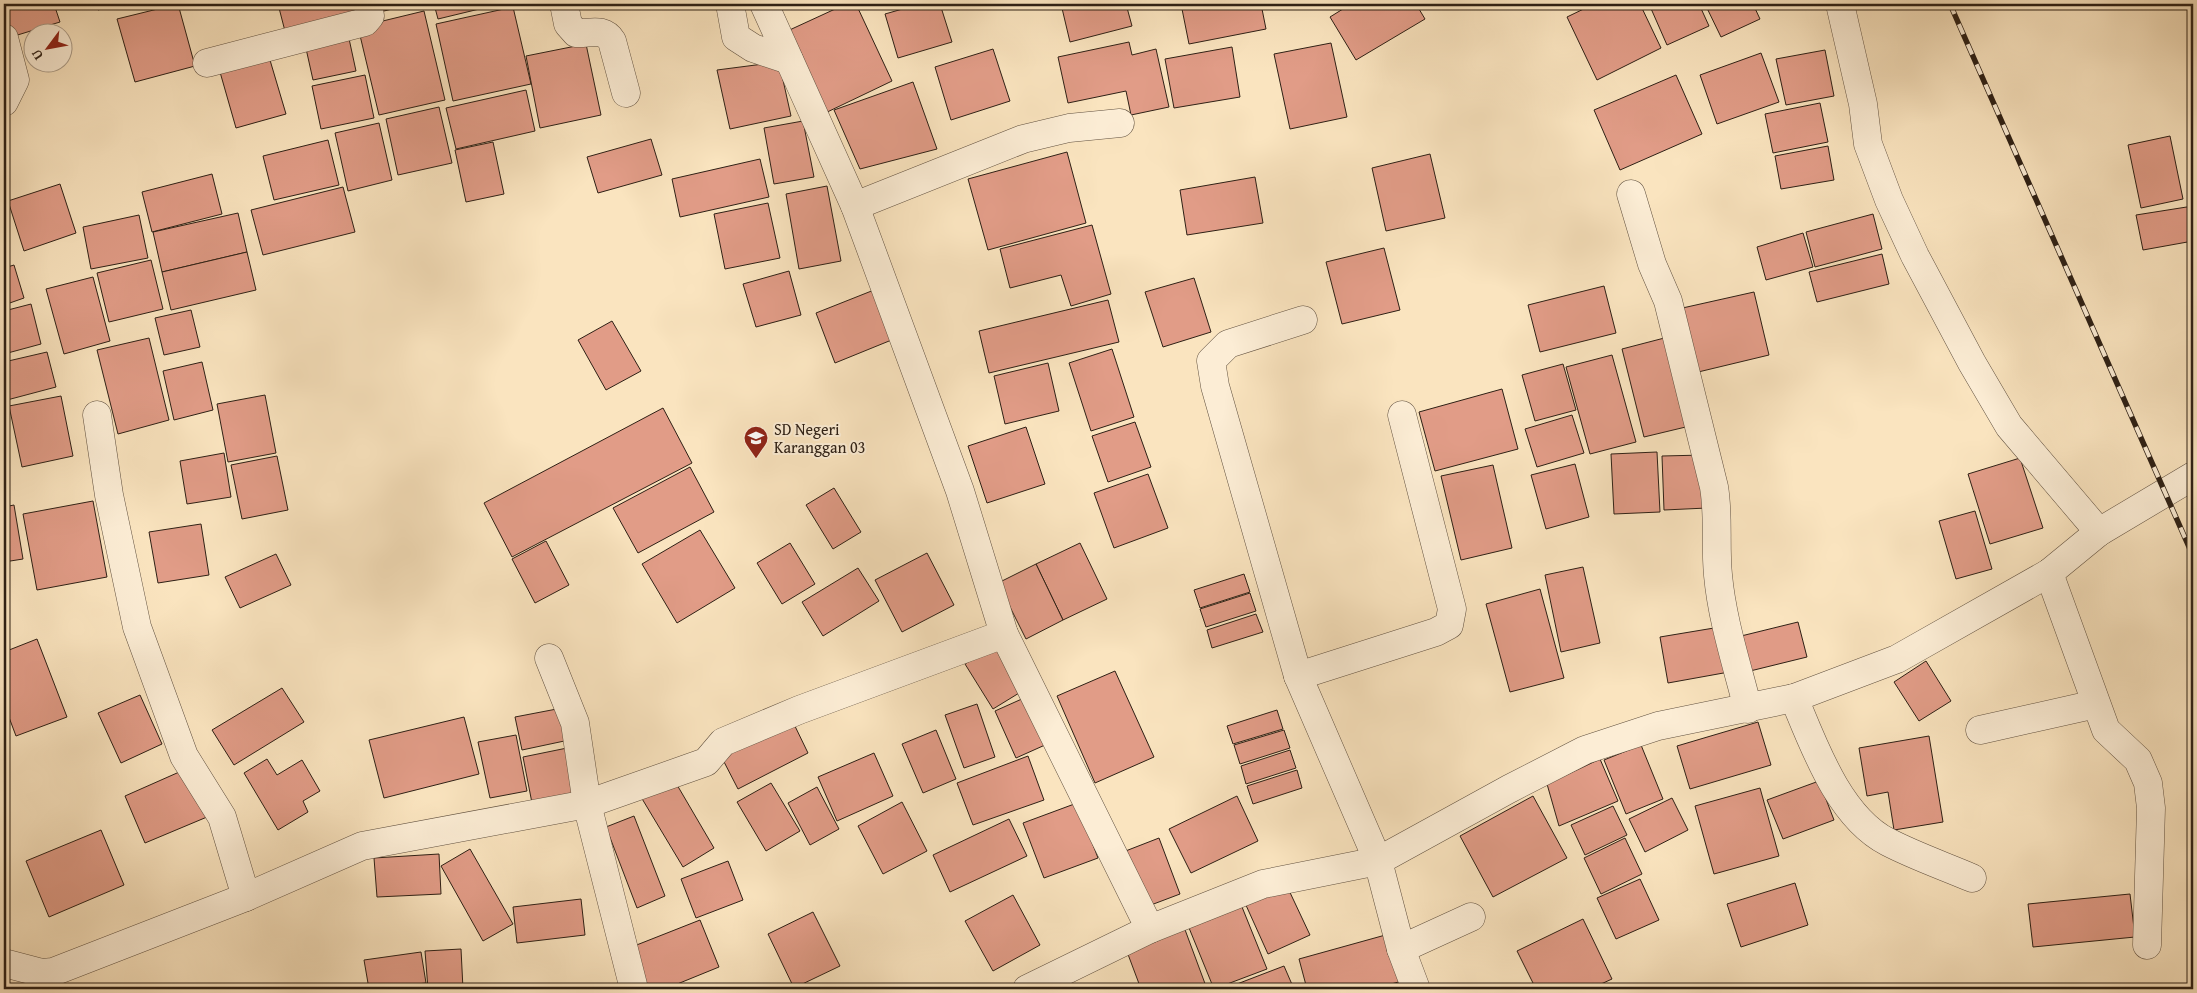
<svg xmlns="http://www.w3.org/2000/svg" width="2197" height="993" font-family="'Gentium Book Plus',serif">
	<rect width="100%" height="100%" fill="#fae4bf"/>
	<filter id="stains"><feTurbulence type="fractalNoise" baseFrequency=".004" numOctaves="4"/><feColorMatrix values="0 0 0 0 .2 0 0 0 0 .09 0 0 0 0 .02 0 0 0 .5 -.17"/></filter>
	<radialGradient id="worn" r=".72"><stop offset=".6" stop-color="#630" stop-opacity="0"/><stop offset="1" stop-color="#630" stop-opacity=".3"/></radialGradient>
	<g fill="#e19c87" stroke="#2e2015">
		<path d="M4 4H54L60 22 11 37 4 12Z"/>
		<path d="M95 4H119L98 10Z"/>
		<path d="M178 4 195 66 135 82 117 19Z"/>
		<path d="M278 4H359L363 20 287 39Z"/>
		<path d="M374 4H412L376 13Z"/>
		<path d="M434 4H500L438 19Z"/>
		<path d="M846 4H856L892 81 821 115 783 33Z"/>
		<path d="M920 4H940L952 42 898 58 885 14Z"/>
		<path d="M1061 4H1126L1132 26 1070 42Z"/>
		<path d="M1181 4H1261L1266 29 1189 44Z"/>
		<path d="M1351 4H1416L1425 19 1356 60 1330 17Z"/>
		<path d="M1594 4H1640L1661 48 1597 80 1567 17Z"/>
		<path d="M1649 4H1699L1709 26 1667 45Z"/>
		<path d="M1705 4H1753L1760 19 1721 37Z"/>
		<path d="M513 7 531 84 453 101 436 24Z"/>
		<path d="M424 11 445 100 379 115 358 27Z"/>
		<path d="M348 34 356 71 313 80 305 44Z"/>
		<path d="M1129 42 1132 55 1156 49 1169 107 1131 115 1126 91 1068 103 1058 57Z"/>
		<path d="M1331 43 1347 117 1290 129 1274 54Z"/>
		<path d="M586 44 601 115 540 128 526 56Z"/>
		<path d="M1232 47 1240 97 1174 108 1165 59Z"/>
		<path d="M993 49 1010 101 951 120 935 67Z"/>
		<path d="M267 50 286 114 236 128 218 65Z"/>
		<path d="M1825 50 1834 96 1786 105 1776 59Z"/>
		<path d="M1761 53 1779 102 1717 124 1700 75Z"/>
		<path d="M779 62 791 116 730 129 717 70Z"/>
		<path d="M365 75 374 118 321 129 312 86Z"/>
		<path d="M1676 75 1702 134 1620 170 1594 110Z"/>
		<path d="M913 82 937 149 860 169 834 110Z"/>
		<path d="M526 90 535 131 456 149 446 108Z"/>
		<path d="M1820 103 1828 142 1773 153 1765 114Z"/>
		<path d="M439 107 452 163 398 175 386 119Z"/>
		<path d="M803 121 814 177 774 184 764 128Z"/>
		<path d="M379 123 392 180 348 191 335 133Z"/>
		<path d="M2170 136 2183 199 2141 208 2128 145Z"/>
		<path d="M651 139 662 175 598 193 587 157Z"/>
		<path d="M328 140 339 185 274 200 263 156Z"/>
		<path d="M493 142 504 194 466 202 455 150Z"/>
		<path d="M1828 146 1834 180 1781 189 1775 156Z"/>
		<path d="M1067 152 1086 223 988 250 968 179Z"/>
		<path d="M1430 154 1445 218 1386 231 1372 168Z"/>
		<path d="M760 159 769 197 680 217 672 179Z"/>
		<path d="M212 174 222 214 152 232 142 192Z"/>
		<path d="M1255 177 1263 223 1187 235 1180 190Z"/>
		<path d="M60 184 76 233 24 251 8 201Z"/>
		<path d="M827 186 841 261 799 269 786 194Z"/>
		<path d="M343 187 355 232 263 255 251 210Z"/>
		<path d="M768 203 780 258 725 269 714 214Z"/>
		<path d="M2193 206V241L2143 250 2136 215Z"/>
		<path d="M238 213 247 252 162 272 153 232Z"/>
		<path d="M1873 214 1882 249 1815 267 1806 232Z"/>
		<path d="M139 215 148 258 91 269 83 227Z"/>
		<path d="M1092 225 1111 294 1071 306 1061 275 1010 288 1000 249Z"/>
		<path d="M1803 233 1813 267 1766 280 1757 247Z"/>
		<path d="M1384 248 1400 310 1342 324 1326 262Z"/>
		<path d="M247 252 256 290 171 310 162 272Z"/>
		<path d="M1882 254 1889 284 1817 302 1809 272Z"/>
		<path d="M151 260 163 309 109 322 97 273Z"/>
		<path d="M14 265 24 298 4 305V268Z"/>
		<path d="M789 271 801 315 756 327 743 284Z"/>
		<path d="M93 277 110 341 64 354 46 289Z"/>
		<path d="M1194 278 1211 332 1163 347 1145 292Z"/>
		<path d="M1604 286 1616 333 1540 352 1528 305Z"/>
		<path d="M874 290 894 339 835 363 816 313Z"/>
		<path d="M1754 292 1769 355 1694 373 1678 309Z"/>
		<path d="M1108 300 1119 342 989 373 979 331Z"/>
		<path d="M31 304 41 344 4 354V311Z"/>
		<path d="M191 310 200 347 164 355 155 318Z"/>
		<path d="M612 321 641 371 606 390 578 340Z"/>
		<path d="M1672 336 1694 425 1644 437 1622 349Z"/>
		<path d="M149 338 169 420 118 434 97 350Z"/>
		<path d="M1112 349 1134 417 1091 431 1069 363Z"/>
		<path d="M47 352 56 387 7 400 4 388V362Z"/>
		<path d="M1612 355 1636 442 1590 454 1566 367Z"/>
		<path d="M202 362 213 410 174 420 163 371Z"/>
		<path d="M1048 363 1059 411 1005 424 994 376Z"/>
		<path d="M1563 364 1576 410 1535 421 1522 375Z"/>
		<path d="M1502 389 1518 449 1435 471 1419 412Z"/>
		<path d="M265 395 276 453 228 462 217 404Z"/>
		<path d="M61 396 73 456 22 467 9 406Z"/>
		<path d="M663 408 692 463 512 557 484 503Z"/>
		<path d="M1572 415 1584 453 1537 467 1525 429Z"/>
		<path d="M1135 422 1151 467 1108 482 1092 436Z"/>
		<path d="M1026 427 1045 484 987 503 968 446Z"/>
		<path d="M1657 452 1660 512 1614 514 1611 454Z"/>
		<path d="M224 453 231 497 187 504 180 461Z"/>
		<path d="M1704 455 1707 508 1664 510 1662 456Z"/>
		<path d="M277 456 288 510 242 519 231 465Z"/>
		<path d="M2020 458 2043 528 1990 544 1968 474Z"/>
		<path d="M1575 464 1589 517 1546 529 1531 475Z"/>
		<path d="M1493 465 1512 548 1461 560 1441 476Z"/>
		<path d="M690 467 714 512 638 553 613 508Z"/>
		<path d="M1148 474 1168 528 1114 548 1094 493Z"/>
		<path d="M834 488 861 532 833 549 806 505Z"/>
		<path d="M93 501 107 577 37 590 23 514Z"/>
		<path d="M14 505 23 559 4 562V507Z"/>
		<path d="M1975 511 1992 569 1956 579 1939 521Z"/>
		<path d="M201 524 209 575 158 583 149 532Z"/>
		<path d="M700 530 735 588 677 623 642 564Z"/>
		<path d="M546 541 569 585 535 603 512 559Z"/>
		<path d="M790 543 815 584 782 604 757 563Z"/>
		<path d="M1080 543 1107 599 1063 620 1036 564Z"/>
		<path d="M927 553 954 605 902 632 875 580Z"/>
		<path d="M276 554 291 585 240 608 225 577Z"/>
		<path d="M1036 564 1063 620 1026 639 998 583Z"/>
		<path d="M1583 567 1600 643 1561 652 1545 575Z"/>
		<path d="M858 568 879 601 823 636 802 602Z"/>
		<path d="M1244 574 1250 592 1200 608 1194 590Z"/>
		<path d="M1540 589 1564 678 1510 692 1486 604Z"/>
		<path d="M1250 593 1256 611 1206 627 1200 609Z"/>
		<path d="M1256 614 1263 632 1212 648 1207 630Z"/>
		<path d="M1798 622 1807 657 1742 673 1733 638Z"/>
		<path d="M1720 627 1729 672 1668 683 1660 637Z"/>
		<path d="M37 639 67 717 16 736 4 704V652Z"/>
		<path d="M996 645 1024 690 993 709 965 664Z"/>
		<path d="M1926 661 1951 701 1919 721 1894 682Z"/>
		<path d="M1115 671 1154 757 1095 783 1057 696Z"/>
		<path d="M282 688 304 722 234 765 212 730Z"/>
		<path d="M140 695 162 744 121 763 98 713Z"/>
		<path d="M1024 698 1045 745 1016 758 995 711Z"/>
		<path d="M977 704 995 757 964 768 945 715Z"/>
		<path d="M562 708 569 740 522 750 515 717Z"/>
		<path d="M1277 710 1283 729 1233 744 1227 726Z"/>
		<path d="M464 717 479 774 384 798 369 740Z"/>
		<path d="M792 720 808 753 738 789 721 756Z"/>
		<path d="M1758 722 1771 765 1690 789 1677 746Z"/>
		<path d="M936 730 956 779 923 793 902 744Z"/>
		<path d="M1284 730 1290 748 1240 764 1234 745Z"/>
		<path d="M516 735 527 791 490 798 478 742Z"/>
		<path d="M1929 736 1943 822 1894 830 1888 792 1867 796 1859 748Z"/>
		<path d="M1641 745 1663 799 1626 814 1604 760Z"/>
		<path d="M572 747 581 793 532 803 523 757Z"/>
		<path d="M1290 750 1296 768 1246 784 1241 766Z"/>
		<path d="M874 753 893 796 837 821 818 777Z"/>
		<path d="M1028 756 1044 800 973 825 957 783Z"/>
		<path d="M267 759 277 775 302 760 320 791 303 801 308 812 278 830 244 773Z"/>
		<path d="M1600 759 1618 801 1559 826 1547 784Z"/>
		<path d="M186 769 207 817 145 843 125 796Z"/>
		<path d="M1297 770 1302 788 1253 804 1247 786Z"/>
		<path d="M673 778 714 848 683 867 641 797Z"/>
		<path d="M1819 781 1834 820 1783 839 1767 800Z"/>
		<path d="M771 783 800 831 766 851 737 802Z"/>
		<path d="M817 787 839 829 810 845 788 803Z"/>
		<path d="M1760 788 1779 856 1714 874 1695 806Z"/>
		<path d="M1237 796 1258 841 1191 873 1169 829Z"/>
		<path d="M1533 796 1567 858 1493 897 1460 836Z"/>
		<path d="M1672 798 1688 830 1645 852 1629 819Z"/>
		<path d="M902 802 927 851 883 874 858 826Z"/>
		<path d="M1077 803 1098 858 1044 878 1023 823Z"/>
		<path d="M1613 806 1627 835 1585 855 1571 825Z"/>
		<path d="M634 816 665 896 637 908 606 827Z"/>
		<path d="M1009 819 1027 856 950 892 933 855Z"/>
		<path d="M101 830 124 885 49 917 26 861Z"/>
		<path d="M1159 838 1180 894 1143 908 1123 852Z"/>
		<path d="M1625 838 1642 874 1601 894 1584 858Z"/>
		<path d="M470 849 513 924 483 941 441 866Z"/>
		<path d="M439 854 441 894 377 897 374 858Z"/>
		<path d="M728 861 743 900 696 918 681 879Z"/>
		<path d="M1640 879 1659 920 1616 939 1597 898Z"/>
		<path d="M1795 883 1808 925 1741 947 1727 904Z"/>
		<path d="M1286 884 1310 935 1268 954 1245 903Z"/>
		<path d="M2130 894 2135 937 2033 947 2028 904Z"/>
		<path d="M1013 895 1040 945 993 971 965 921Z"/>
		<path d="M581 899 585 935 517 943 513 907Z"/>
		<path d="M1240 902 1267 969 1214 989 1187 923Z"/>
		<path d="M813 912 840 966 794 988 768 934Z"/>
		<path d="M1583 919 1612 979 1590 989H1536L1517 951Z"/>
		<path d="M700 920 719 967 665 989H640L629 948Z"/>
		<path d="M1184 927 1207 989H1141L1126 949Z"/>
		<path d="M1389 934 1402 981 1373 989H1307L1299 959Z"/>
		<path d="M461 949 463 989H428L425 951Z"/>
		<path d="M421 952 426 983 369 989 364 960Z"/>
		<path d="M1284 966 1294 989H1240L1237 984Z"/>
	</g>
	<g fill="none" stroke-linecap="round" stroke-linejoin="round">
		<defs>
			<g id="street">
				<path d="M564 4 568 24 576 33C590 34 603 27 612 41L626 93"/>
				<path d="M730 4 736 37 753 48 789 60"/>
				<path d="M764 4 855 206 960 491 1004 634 1150 929"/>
				<path d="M1840 4 1863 104 1868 144 1889 200 1915 256 1972 363 2009 426 2099 532"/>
				<path d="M4 38 15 80 4 102"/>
				<path d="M207 63 365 22 370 16 368 4"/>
				<path d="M1631 194 1652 264 1668 301 1714 487C1719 516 1715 545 1718 575 1722 620 1737 665 1748 709"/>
				<path d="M855 206 1023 139 1069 128 1120 123"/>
				<path d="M1303 320 1228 344 1211 361 1215 386 1298 676 1378 861 1401 949 1416 989"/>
				<path d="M97 415 109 495 137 627 184 756 222 817 246 897 362 846 587 804 706 762 723 742 799 710 1004 634"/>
				<path d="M2049 573 2106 730 2138 760 2148 783 2151 808 2147 945"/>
				<path d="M549 658 575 723 587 804 634 989"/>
				<path d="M1298 676 1436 632 1449 625 1452 609 1402 415"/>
				<path d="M1794 698C1814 746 1839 817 1888 842 1915 856 1944 866 1972 878"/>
				<path d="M1980 730 2096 704"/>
				<path d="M1401 949 1471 917"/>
				<path d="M4 963 42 973 53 972 246 897"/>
				<path d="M1027 989 1150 929 1263 884 1378 861 1509 789 1585 750 1658 726 1794 698 1897 659 2049 573 2099 532 2193 476"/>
			</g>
		</defs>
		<use href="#street" stroke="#615140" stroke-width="29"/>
		<use href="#street" stroke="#fcedd5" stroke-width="28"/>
		<defs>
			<path id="rail" d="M1950 4 2193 556"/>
		</defs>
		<use href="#rail" stroke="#2e2015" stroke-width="5.5"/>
		<use href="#rail" stroke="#fcedd5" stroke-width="4" stroke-dasharray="11" stroke-linecap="butt"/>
	</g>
	<defs>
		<symbol id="school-pin" viewBox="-11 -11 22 30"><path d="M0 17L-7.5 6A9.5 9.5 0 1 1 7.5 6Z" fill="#8f2418" stroke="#fcedd5"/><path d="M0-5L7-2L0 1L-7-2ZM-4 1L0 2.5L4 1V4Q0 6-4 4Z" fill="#fff"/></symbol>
	</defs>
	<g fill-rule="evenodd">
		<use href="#school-pin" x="742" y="424" width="28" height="38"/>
	</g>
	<g text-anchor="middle" stroke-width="4" stroke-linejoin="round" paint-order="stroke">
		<g font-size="16" fill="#2e2015" stroke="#fcedd5" text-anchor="start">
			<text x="774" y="435">SD Negeri<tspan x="774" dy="18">Karanggan 03</tspan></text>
		</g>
	</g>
	<rect width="2197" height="993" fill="none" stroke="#fae4bf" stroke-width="20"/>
	<rect x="5" y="5" width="2187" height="983" fill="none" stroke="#2e2015" stroke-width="2.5"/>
	<rect x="10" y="10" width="2177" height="973" fill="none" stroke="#2e2015"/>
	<g transform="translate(48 48) rotate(238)"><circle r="24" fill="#fcedd5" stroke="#aa9b88"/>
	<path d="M0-4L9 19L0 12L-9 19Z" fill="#8f2418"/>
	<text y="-8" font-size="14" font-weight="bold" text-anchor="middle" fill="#2e2015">U</text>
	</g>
	<rect width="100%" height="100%" filter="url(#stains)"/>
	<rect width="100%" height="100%" fill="url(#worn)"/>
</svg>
